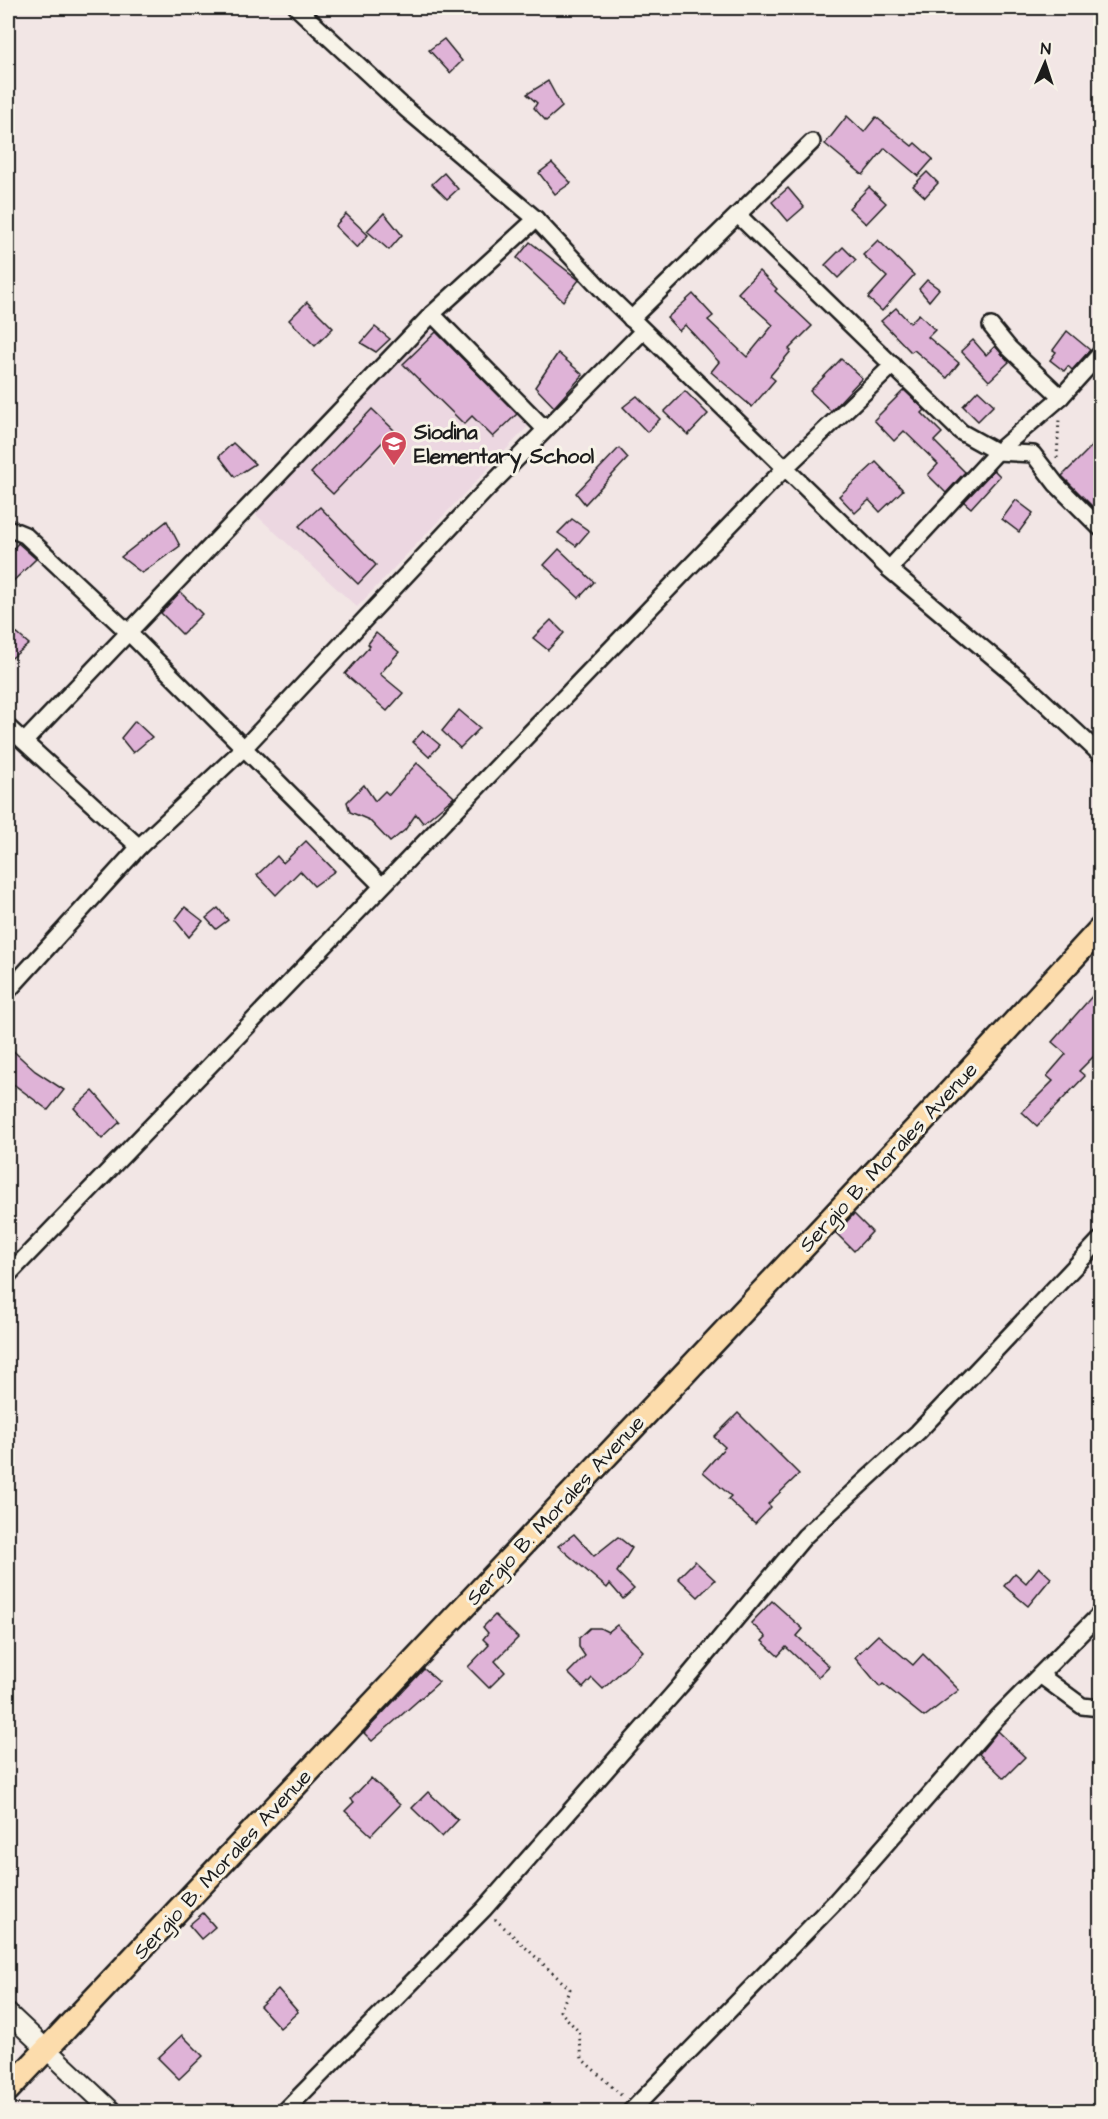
<svg xmlns="http://www.w3.org/2000/svg" width="1108" height="2119" font-family="'Architects Daughter',sans-serif">
	<rect width="100%" height="100%" fill="#f2e6e5"/>
	<filter id="ink" filterUnits="userSpaceOnUse"><feTurbulence type="fractalNoise" baseFrequency=".0167" numOctaves="2"/><feDisplacementMap in="SourceGraphic" scale="12" xChannelSelector="R" yChannelSelector="G"/><feConvolveMatrix kernelMatrix="1 2 1 2 8 2 1 2 1" color-interpolation-filters="sRGB"/></filter>
	<g filter="url(#ink)">
		<path fill="#ecd7e1" d="M436 321 534 420 357 607 255 514Z"/>
		<g fill="#dfb3d7" stroke="#1c1c1c" stroke-width="1.5">
			<path d="M444 39 462 61 450 73 429 50Z"/>
			<path d="M548 81 562 107 546 121 534 108 537 103 527 94Z"/>
			<path d="M847 116 864 132 876 117 912 146 915 143 933 159 918 176 885 148 863 175 825 144Z"/>
			<path d="M552 163 571 183 555 194 539 173Z"/>
			<path d="M927 172 938 183 925 197 913 186Z"/>
			<path d="M444 173 458 189 447 199 432 184Z"/>
			<path d="M869 187 886 203 866 224 849 208Z"/>
			<path d="M788 188 804 207 788 221 772 202Z"/>
			<path d="M384 213 402 235 389 250 367 231Z"/>
			<path d="M346 214 368 235 357 248 335 226Z"/>
			<path d="M878 240 914 275 882 311 868 298 887 277 863 255Z"/>
			<path d="M530 242 579 280 563 301 517 258Z"/>
			<path d="M843 247 856 260 838 278 825 265Z"/>
			<path d="M759 271 777 289 775 291 812 326 789 349 791 351 770 376 775 380 752 407 711 372 719 362 685 325 679 331 667 318 693 294 713 316 708 320 747 357 773 325 738 293Z"/>
			<path d="M927 280 939 289 929 301 919 289Z"/>
			<path d="M307 302 333 328 315 346 289 320Z"/>
			<path d="M896 308 910 323 919 314 935 330 928 337 959 363 947 378 914 350 911 352 881 321Z"/>
			<path d="M375 327 390 339 376 352 361 343Z"/>
			<path d="M1067 331 1090 350 1072 370 1068 366 1064 371 1050 360 1056 352 1053 350Z"/>
			<path d="M436 332 517 414 493 437 472 416 464 424 403 364Z"/>
			<path d="M973 340 986 355 995 346 1009 362 989 381 961 351Z"/>
			<path d="M558 353 583 375 554 407 535 387Z"/>
			<path d="M841 359 862 378 831 411 810 391Z"/>
			<path d="M904 390 925 410 922 413 942 433 934 441 965 472 946 493 928 475 938 464 904 431 894 441 874 420Z"/>
			<path d="M978 390 994 405 978 421 963 406Z"/>
			<path d="M685 391 708 414 688 435 664 412Z"/>
			<path d="M637 396 660 419 647 432 623 407Z"/>
			<path d="M372 409 394 430 333 494 311 473Z"/>
			<path d="M1101 437V515L1062 476Z"/>
			<path d="M233 443 255 464 235 477 219 456Z"/>
			<path d="M619 448 628 458 585 504 576 493Z"/>
			<path d="M876 462 903 490 880 512 869 500 855 513 839 496Z"/>
			<path d="M994 470 1000 476 971 508 964 502Z"/>
			<path d="M1016 500 1033 513 1019 532 1002 519Z"/>
			<path d="M320 507 376 565 358 584 299 526Z"/>
			<path d="M572 519 589 531 576 546 558 533Z"/>
			<path d="M167 521 180 546 142 573 121 557Z"/>
			<path d="M18 543 36 559 8 586V555Z"/>
			<path d="M559 549 594 582 579 598 544 565Z"/>
			<path d="M180 592 202 614 182 634 161 613Z"/>
			<path d="M551 620 564 633 548 650 533 638Z"/>
			<path d="M8 626 29 644 8 661Z"/>
			<path d="M376 633 399 652 380 674 403 693 387 711 345 674 370 646 368 644Z"/>
			<path d="M459 710 480 728 460 748 442 731Z"/>
			<path d="M135 721 152 737 133 753 121 738Z"/>
			<path d="M423 731 440 745 429 757 413 742Z"/>
			<path d="M417 763 454 797 423 823 416 814 405 830 390 842 369 820 350 812 347 802 364 785 375 801 385 791 389 795Z"/>
			<path d="M306 841 335 871 314 886 300 871 276 895 257 875 277 856 283 863Z"/>
			<path d="M185 907 203 921 189 937 175 920Z"/>
			<path d="M218 908 228 920 216 929 206 918Z"/>
			<path d="M1101 986V1049L1079 1071 1085 1076 1037 1126 1022 1112 1053 1081 1047 1076 1066 1054 1052 1042Z"/>
			<path d="M8 1046 35 1071 64 1090 48 1110 8 1080Z"/>
			<path d="M93 1091 120 1122 102 1139 74 1108Z"/>
			<path d="M854 1214 872 1232 854 1251 836 1233Z"/>
			<path d="M738 1413 799 1474 768 1504 771 1507 755 1524 728 1499 731 1496 703 1472 725 1447 714 1437Z"/>
			<path d="M574 1534 594 1556 618 1537 632 1548 617 1572 634 1589 623 1599 610 1584 607 1588 558 1546Z"/>
			<path d="M695 1561 715 1580 698 1597 678 1578Z"/>
			<path d="M1039 1567 1051 1578 1028 1606 1004 1586 1015 1573 1026 1583Z"/>
			<path d="M772 1601 803 1629 797 1636 829 1666 818 1677 786 1647 778 1656 762 1641 766 1637 751 1623Z"/>
			<path d="M495 1615 518 1638 495 1661 505 1672 489 1688 468 1667 489 1645 483 1639 488 1633 483 1627Z"/>
			<path d="M617 1625 643 1651 603 1689 592 1678 583 1688 568 1673 585 1656 579 1647V1638L590 1628H600L608 1632Z"/>
			<path d="M878 1635 913 1665 923 1654 959 1690 924 1717 883 1684 880 1687 855 1657Z"/>
			<path d="M424 1669 439 1682 372 1741 364 1733Z"/>
			<path d="M998 1731 1025 1757 1004 1778 979 1754Z"/>
			<path d="M371 1778 400 1805 371 1835 345 1811 354 1802 351 1799Z"/>
			<path d="M428 1792 458 1820 442 1837 412 1808Z"/>
			<path d="M203 1913 215 1927 201 1939 189 1925Z"/>
			<path d="M278 1989 298 2012 280 2028 260 2006Z"/>
			<path d="M182 2035 203 2056 179 2079 158 2058Z"/>
		</g>
		<g fill="none" stroke-linecap="round" stroke-linejoin="round">
			<defs>
				<g id="minor">
					<path d="M297 8 406 109 536 219 604 292 889 569 1024 683 1100 754"/>
					<path d="M738 215 961 432 997 452 1033 454 1056 484 1100 528"/>
					<path d="M432 314 545 429"/>
					<path d="M631 319 812 142"/>
					<path d="M991 326 1009 348 1061 397"/>
					<path d="M8 528 25 535 129 633 381 885"/>
					<path d="M889 569 997 452 1061 397 1100 354"/>
					<path d="M8 727 139 847"/>
					<path d="M25 741 432 314 536 219"/>
					<path d="M8 991 139 847 244 748 484 492 643 331"/>
					<path d="M8 1275 784 469 893 365"/>
					<path d="M1040 1675 1082 1706 1100 1708"/>
					<path d="M284 2112 484 1909 680 1686 805 1536 918 1432 1100 1240"/>
					<path d="M630 2112 835 1902 997 1718 1100 1614"/>
				</g>
				<path id="tertiary" d="M8 2013 113 2112"/>
				<path id="primary" d="M8 2090 920 1124 1100 929"/>
			</defs>
			<use href="#minor" stroke="#1c1c1c" stroke-width="20"/>
			<use href="#tertiary" stroke="#1c1c1c" stroke-width="22"/>
			<use href="#primary" stroke="#1c1c1c" stroke-width="27"/>
			<g stroke="#1c1c1c" stroke-width="3" stroke-dasharray="1.5 4.5" stroke-linecap="butt">
				<path d="M1057 458 1059 419"/>
				<path d="M495 1919 570 1989 560 2011 579 2032 582 2059 622 2096"/>
			</g>
			<use href="#minor" stroke="#f7f3e8" stroke-width="15"/>
			<use href="#tertiary" stroke="#f7f3e8" stroke-width="18"/>
			<use href="#primary" stroke="#fcdcac" stroke-width="22"/>
		</g>
	</g>
	<defs>
		<symbol id="school-pin" viewBox="-11 -11 22 30"><path d="M0 17L-7.5 6A9.5 9.5 0 1 1 7.5 6Z" fill="#d1495b" stroke="#f7f3e8"/><path d="M0-5L7-2L0 1L-7-2ZM-4 1L0 2.5L4 1V4Q0 6-4 4Z" fill="#fff"/></symbol>
	</defs>
	<g fill-rule="evenodd">
		<use href="#school-pin" x="379" y="429" width="30" height="40"/>
	</g>
	<g text-anchor="middle" stroke-width="6" stroke-linejoin="round" paint-order="stroke">
		<g font-size="21" font-weight="bold" fill="#1c1c1c" stroke="#f7f3e8" text-anchor="start">
			<text x="414" y="439">Siodina<tspan x="414" dy="24">Elementary School</tspan></text>
		</g>
		<g font-size="21" fill="#1c1c1c" stroke="#f7f3e8">
			<text transform="translate(888 1157) rotate(-47)" y="7">Sergio B. Morales Avenue</text>
			<text transform="translate(555 1510) rotate(-47)" y="7">Sergio B. Morales Avenue</text>
			<text transform="translate(222 1864) rotate(-47)" y="7">Sergio B. Morales Avenue</text>
		</g>
	</g>
	<rect width="1108" height="2119" fill="none" stroke="#f7f3e8" stroke-width="30"/>
	<rect x="15" y="15" width="1078" height="2089" fill="none" stroke="#1c1c1c" stroke-width="2" filter="url(#ink)"/>
	<g transform="translate(1045 63) rotate(3)" stroke="#f7f3e8" stroke-width="4.5" paint-order="stroke">
	<path d="M0-4.5L10 22L0 15L-10 22Z" fill="#1c1c1c"/>
	<text y="-9" font-size="16" font-weight="bold" text-anchor="middle" fill="#1c1c1c">N</text>
	</g>
</svg>
